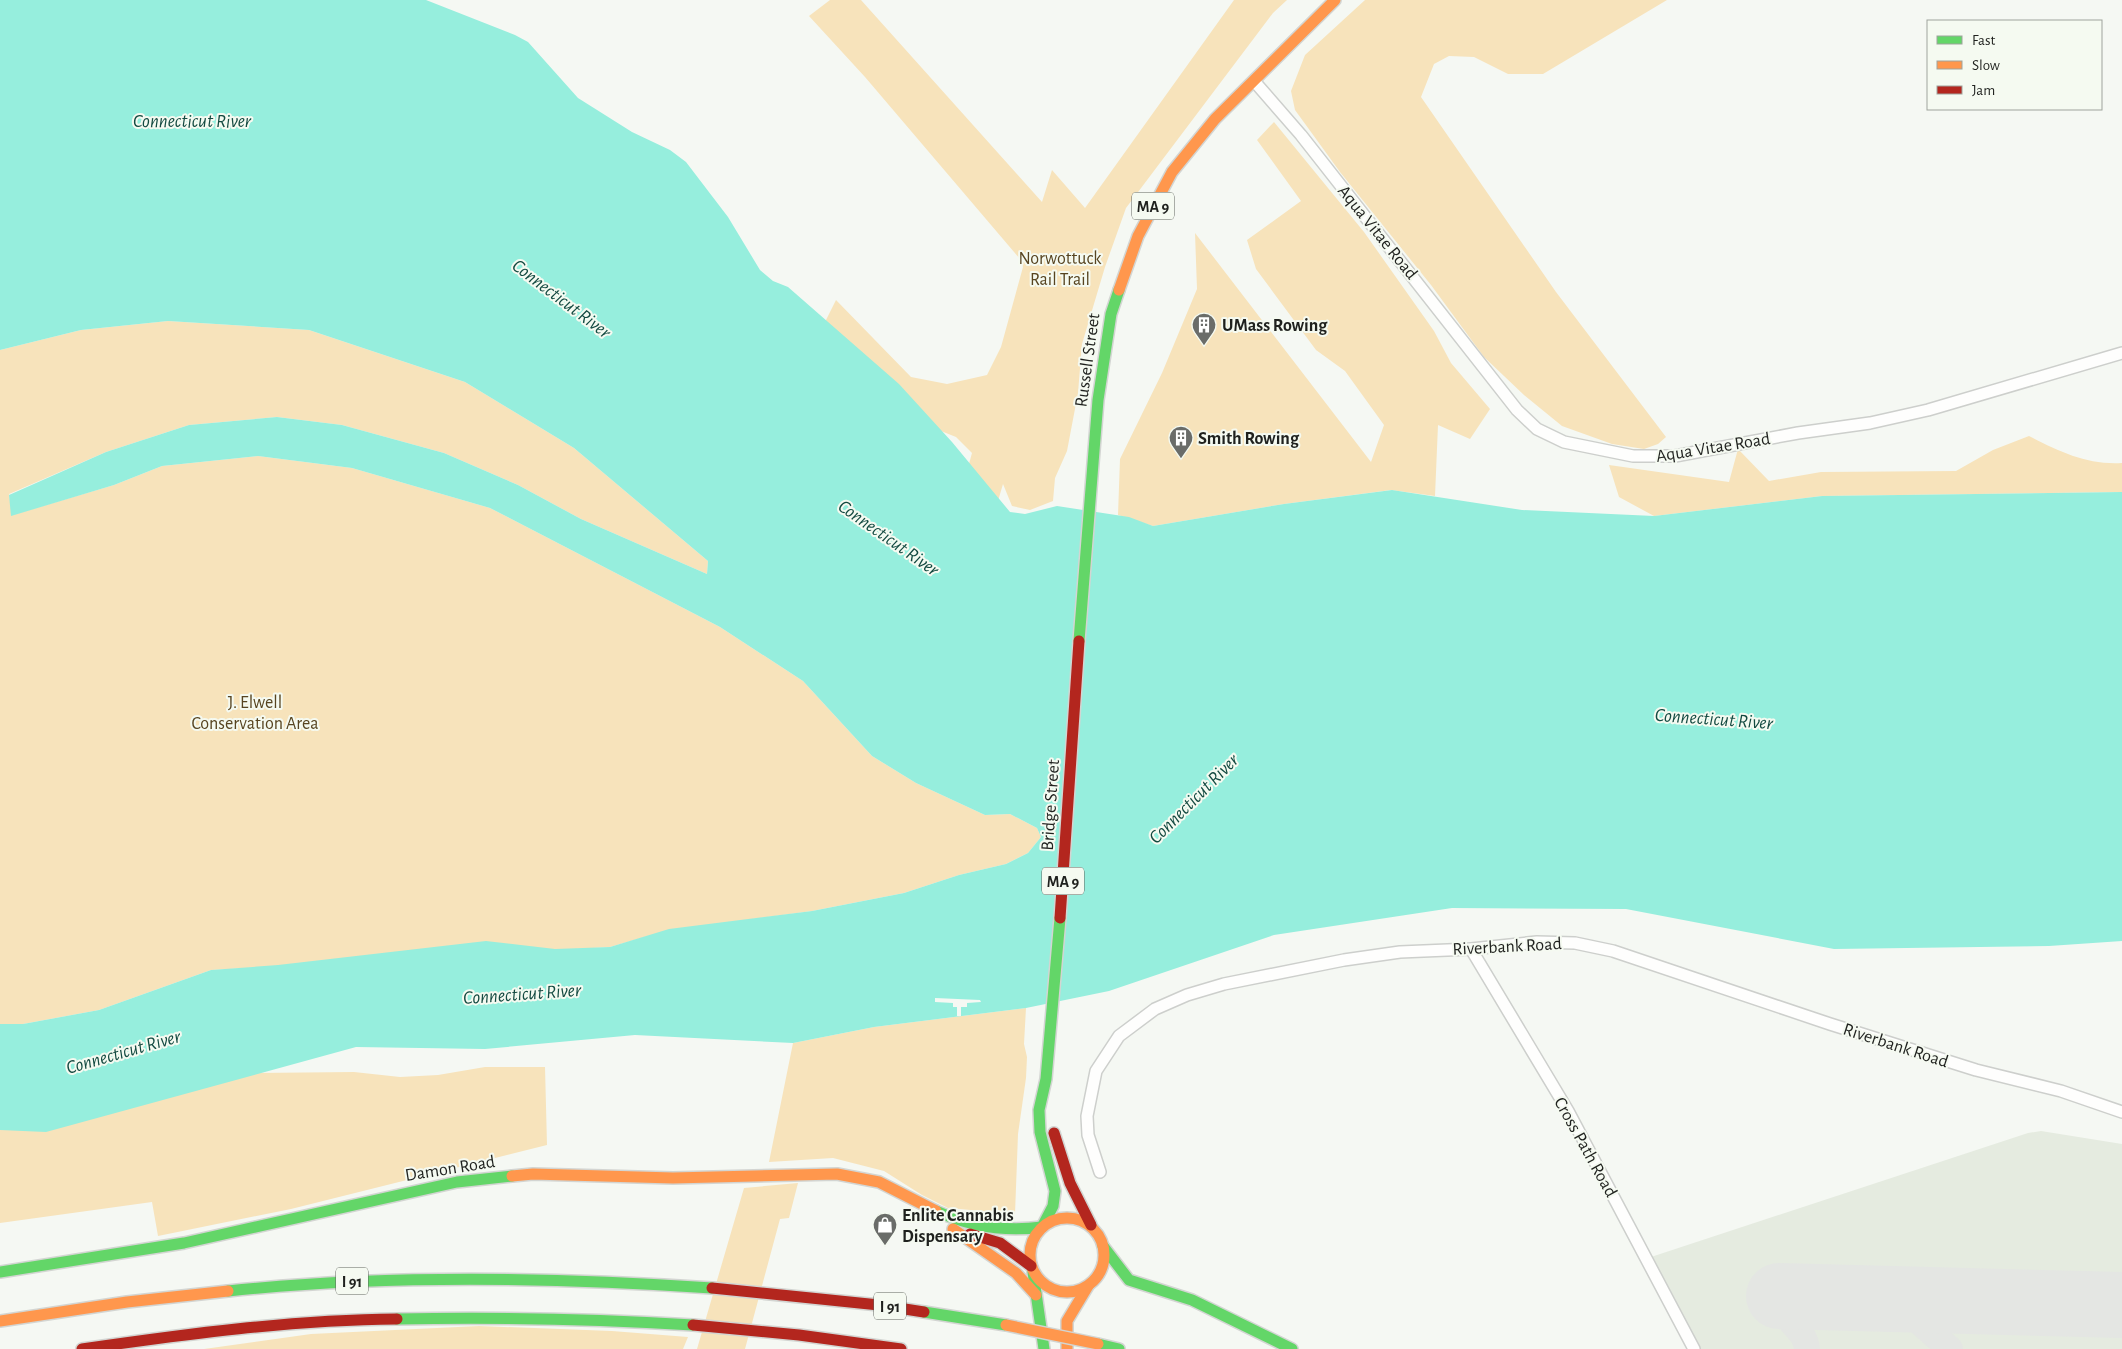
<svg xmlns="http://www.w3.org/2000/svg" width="2122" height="1349" font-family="'Alegreya Sans',sans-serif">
	<rect width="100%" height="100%" fill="#f5f8f3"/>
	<path fill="#e5ebe0" d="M2041 1131 2122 1144V1349H1700L1651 1257 2028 1133Z"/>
	<g fill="#f7e3bb">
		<path d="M830 0H861L1042 202 1052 170 1085 208 1234 0H1287L1273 13 1126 208 1105 267 1082 344 1078 393 1067 451 1055 478 1053 501 1030 510 1012 506 1003 484 958 636 926 620 972 453 956 437 931 427 825 322 836 300 911 377 947 384 987 375 1001 347 1023 267 1020 259 865 77 809 16Z"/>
		<path d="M1365 0H1667L1543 74H1508L1474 57 1449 56 1434 64 1421 97 1556 292 1666 437 1658 444 1644 449 1612 444 1562 426 1524 395 1484 357 1431 285 1340 172 1295 110 1291 91 1305 55Z"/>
		<path d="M1274 122 1364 232 1434 331 1451 363 1490 409 1470 439 1438 425 1435 496 1391 490 1284 504 1153 526 1118 515 1120 459 1162 373 1197 289 1195 233 1371 462 1384 425 1345 371 1316 350 1256 269 1247 240 1301 201 1257 140Z"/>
		<path d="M168 321 309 330 465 382 574 448 708 561 707 574 581 519 518 485 444 453 342 425 277 417 189 425 106 452 9 494 12 515 114 485 162 466 258 456 352 468 490 508 720 627 803 681 872 756 916 783 985 815 1010 814 1037 828 1041 837 1028 853 1006 864 959 875 904 893 812 911 669 930 610 947 211 970 99 1010 23 1024H0V350L81 330Z"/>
		<path d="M2029 436C2060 452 2087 465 2122 463V492L1822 496 1654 516 1619 497 1609 465 1729 482 1738 449 1769 481 1821 472 1956 471 1993 450Z"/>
		<path d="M1026 1008 1024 1044 1027 1057 1026 1078 1018 1134 1015 1214 948 1208 922 1195 884 1171 833 1158 769 1162 793 1043 874 1027Z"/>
		<path d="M485 1067H545L547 1145 291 1209 158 1236 152 1202 0 1223V1124L248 1073 354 1072 400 1077 438 1075Z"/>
		<path d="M798 1183 789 1218 780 1219 745 1349H697L744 1188Z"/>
		<path d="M479 1326 612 1331 688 1337 683 1349H204L311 1334Z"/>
	</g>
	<path fill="#96eedd" d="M0 0H426L515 35 528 42 578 98 632 132 670 150 686 162 728 217 760 270 773 281 788 287 899 384 952 442 1010 512 1025 514 1057 506 1129 517 1153 526 1284 504 1392 490 1522 510 1654 516 1822 496 2122 492V941L2049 946 1834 949 1626 909 1452 908 1274 935 1109 991 1026 1008 874 1027 793 1043 635 1035 485 1049 356 1047 46 1132 0 1130V1024H23L99 1010 211 970 278 965 486 941 555 949 610 947 669 929 812 911 904 893 959 875 1006 864 1028 853 1041 837 1037 828 1010 814 985 815 916 783 872 756 803 681 720 627 490 508 352 468 258 456 162 466 114 485 11 516 9 495 106 452 189 425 277 417 342 425 444 453 518 485 581 519 707 574 708 561 574 448 465 382 309 330 168 321 81 330 0 350Z"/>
	<path fill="#f5f8f3" d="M935 998 980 1000 981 1002 967 1003V1007H961V1016H957V1007H953V1003L935 1002Z"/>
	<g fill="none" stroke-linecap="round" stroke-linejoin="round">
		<g stroke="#e4e6e3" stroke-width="26">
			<path d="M1785 1297C1783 1329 1804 1324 1807 1349"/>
			<path d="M1893 1299 1950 1349"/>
			<path d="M1937 1337C1932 1318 1945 1307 1962 1300"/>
		</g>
		<path stroke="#e4e6e3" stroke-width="66" d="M1779 1296 2122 1305"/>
		<defs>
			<g id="street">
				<path d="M1254 81 1301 135 1517 410 1537 429 1564 442 1633 456H1675L1798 433 1870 423 1928 410 2122 353"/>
				<path d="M1471 949 1568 1111 1694 1349"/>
				<path d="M1100 1172 1088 1135 1087 1116 1096 1071 1119 1036 1155 1009 1187 995 1224 984 1344 960 1400 952 1471 949 1537 942 1575 943 1613 951 1830 1024 1976 1070 2061 1091 2122 1112"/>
			</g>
			<g id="fast">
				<path d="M1079 641 1098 400 1111 314 1119 290"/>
				<path d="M936 1211C969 1226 1006 1232 1042 1227"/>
				<path d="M1042 1227 1053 1206 1055 1191 1040 1132 1039 1110 1046 1079 1060 918"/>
				<path d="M1103 1246 1129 1280 1192 1300 1292 1349"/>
				<path d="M0 1272 184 1243 457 1182 512 1176"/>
				<path d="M1033 1272 1044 1349"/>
				<path d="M228 1291C388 1274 551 1277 712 1288"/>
				<path d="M924 1312 1006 1325"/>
				<path d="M397 1319C496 1317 594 1319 693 1325"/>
				<path d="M1098 1344 1119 1349"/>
			</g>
			<g id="slow">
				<path d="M1119 290 1138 236 1172 172 1215 119 1335 0"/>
				<path d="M512 1176 533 1174 673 1178 837 1174 879 1182 936 1211"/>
				<circle cx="1067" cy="1255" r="37"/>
				<path d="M953 1229 1016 1273 1036 1295"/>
				<path d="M0 1321 127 1302 228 1291"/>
				<path d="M1067 1349V1321L1088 1286"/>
			</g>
			<g id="jam">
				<path d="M1060 918 1079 641"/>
				<path d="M1054 1133 1070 1183 1091 1225"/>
				<path d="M970 1234 1000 1243 1031 1266"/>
				<path d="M712 1288 879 1305 924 1312"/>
				<path d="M693 1325 799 1335 901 1349"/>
				<path d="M82 1349C186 1334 291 1320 397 1319"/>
			</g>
		</defs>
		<use href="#street" stroke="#cdcfcc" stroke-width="14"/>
		<use href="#fast" stroke="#d3d5d2" stroke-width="14"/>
		<use href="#slow" stroke="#d3d5d2" stroke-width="14"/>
		<use href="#jam" stroke="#d3d5d2" stroke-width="14"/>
		<use href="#street" stroke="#fefefd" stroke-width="11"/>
		<use href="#fast" stroke="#63d668" stroke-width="11"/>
		<use href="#slow" stroke="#ff974d" stroke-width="11"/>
		<use href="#jam" stroke="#b3261e" stroke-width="11"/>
		<defs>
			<path id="slow-bridge" d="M1006 1325 1098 1344"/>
		</defs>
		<use href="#slow-bridge" stroke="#d3d5d2" stroke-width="14" stroke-linecap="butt"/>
		<use href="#slow-bridge" stroke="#ff974d" stroke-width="11"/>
	</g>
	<defs>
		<symbol id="building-pin" viewBox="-11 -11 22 30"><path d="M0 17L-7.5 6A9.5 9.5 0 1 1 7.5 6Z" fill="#6a6c69" stroke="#f5faf1"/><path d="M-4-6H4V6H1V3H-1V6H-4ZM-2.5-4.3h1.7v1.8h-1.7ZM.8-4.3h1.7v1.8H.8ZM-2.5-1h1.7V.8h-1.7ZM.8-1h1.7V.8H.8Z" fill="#fff"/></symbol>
		<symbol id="shop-pin" viewBox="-11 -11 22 30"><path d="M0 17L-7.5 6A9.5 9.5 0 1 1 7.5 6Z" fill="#6a6c69" stroke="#f5faf1"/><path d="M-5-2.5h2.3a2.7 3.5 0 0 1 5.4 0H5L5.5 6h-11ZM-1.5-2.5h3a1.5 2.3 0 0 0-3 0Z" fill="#fff"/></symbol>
	</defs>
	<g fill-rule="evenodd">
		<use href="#building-pin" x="1190" y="311" width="28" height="38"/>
		<use href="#building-pin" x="1167" y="424" width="28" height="38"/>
		<use href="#shop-pin" x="871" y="1211" width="28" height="38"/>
	</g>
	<g text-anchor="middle" stroke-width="4" stroke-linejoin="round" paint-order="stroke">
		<g fill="#f5faf1" stroke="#5f625d" stroke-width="1">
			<rect x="1132" y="192.5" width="42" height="27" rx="4"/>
			<rect x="1042" y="867.5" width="42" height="27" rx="4"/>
			<rect x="336" y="1267.5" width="32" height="27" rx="4"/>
			<rect x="874" y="1292.5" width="32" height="27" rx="4"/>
		</g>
		<g font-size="16" font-weight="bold" fill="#1f211e">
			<text x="1153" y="212">MA 9</text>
			<text x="1063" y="887">MA 9</text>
			<text x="352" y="1287">I 91</text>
			<text x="890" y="1312">I 91</text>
		</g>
		<g font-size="18" fill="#1f211e" stroke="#f5faf1">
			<text transform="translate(1378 232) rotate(51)" y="6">Aqua Vitae Road</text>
			<text transform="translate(1087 360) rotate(-82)" y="6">Russell Street</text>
			<text transform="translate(1713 447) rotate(-9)" y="6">Aqua Vitae Road</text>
			<text transform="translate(1050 805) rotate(-86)" y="6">Bridge Street</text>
			<text transform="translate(1507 946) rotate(-3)" y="6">Riverbank Road</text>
			<text transform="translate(1896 1045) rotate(18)" y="6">Riverbank Road</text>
			<text transform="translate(1586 1147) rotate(61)" y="6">Cross Path Road</text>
			<text transform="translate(450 1168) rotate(-9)" y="6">Damon Road</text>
		</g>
		<g font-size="18" fill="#574420" stroke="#f5faf1">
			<text x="1060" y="264">Norwottuck<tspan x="1060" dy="21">Rail Trail</tspan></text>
			<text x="255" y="708">J. Elwell<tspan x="255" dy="21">Conservation Area</tspan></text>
		</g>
		<g font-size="18" font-weight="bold" fill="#1f211e" stroke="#f5faf1" text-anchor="start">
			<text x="1222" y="331">UMass Rowing</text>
			<text x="1198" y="444">Smith Rowing</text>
			<text x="902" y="1221">Enlite Cannabis<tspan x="902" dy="21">Dispensary</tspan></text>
		</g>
		<g font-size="19" font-style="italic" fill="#134a41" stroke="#f5faf1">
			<text x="192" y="127">Connecticut River</text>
			<text transform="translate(562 298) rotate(37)" y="7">Connecticut River</text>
			<text transform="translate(889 537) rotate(35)" y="7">Connecticut River</text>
			<text transform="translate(1714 718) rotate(4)" y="7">Connecticut River</text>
			<text transform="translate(1193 798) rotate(-45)" y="7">Connecticut River</text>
			<text transform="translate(522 993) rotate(-4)" y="7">Connecticut River</text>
			<text transform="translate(123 1051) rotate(-16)" y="7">Connecticut River</text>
		</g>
	</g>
	<rect x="1927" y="20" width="175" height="90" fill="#f5faf1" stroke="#9fa39d"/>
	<rect x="1937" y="36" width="25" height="8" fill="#63d668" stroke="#9fa39d"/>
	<text x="1972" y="45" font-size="15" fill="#1f211e">Fast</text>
	<rect x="1937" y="61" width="25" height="8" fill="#ff974d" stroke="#9fa39d"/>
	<text x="1972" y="70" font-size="15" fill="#1f211e">Slow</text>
	<rect x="1937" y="86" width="25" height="8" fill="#b3261e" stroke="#9fa39d"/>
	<text x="1972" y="95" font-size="15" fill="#1f211e">Jam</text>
</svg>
